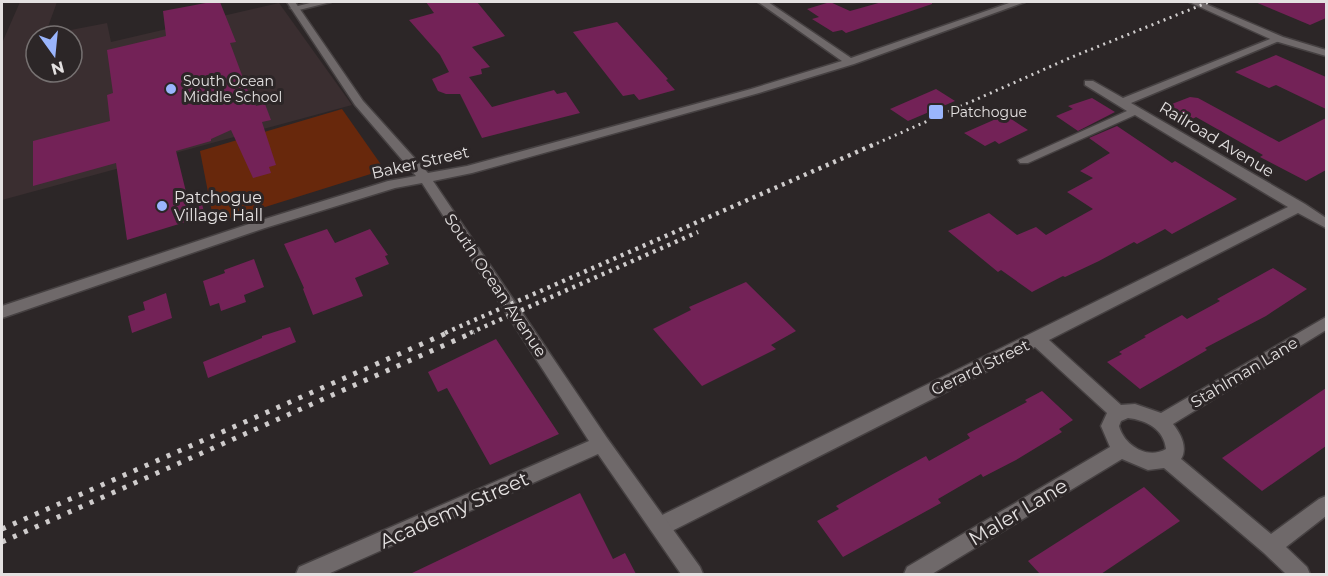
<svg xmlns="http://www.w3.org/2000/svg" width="1328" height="576" font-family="Montserrat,sans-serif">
	<rect width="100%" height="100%" fill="#2c2627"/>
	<path fill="#3a2e30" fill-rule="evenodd" d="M20 2H57L45 35 107 23 111 42 279 3 352 105 2 200V43ZM36 36H72V72H36Z"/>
	<path fill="#68280c" d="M342 109 382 166 377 172 214 223 200 151Z"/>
	<g fill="#732257">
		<path d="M211 2H220L236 42 230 43 252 102 254 101 256 106 265 104 271 120 262 122 276 165 269 167 271 173 253 178 231 130 211 139V141L176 151 187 196 199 192 205 216 127 240 116 163 33 186V141L110 121 107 95 113 93 107 50 166 36 163 11Z"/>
		<path d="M426 2H477L505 36 472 47 490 67 481 69 482 74 469 77 492 107 554 90 557 94 566 92 580 113 482 138 460 94H446L438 91 432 79 449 72 440 55 409 20 434 13Z"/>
		<path d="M830 2 850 11 882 2H932V4L846 33 842 30 833 32 812 19 819 17 807 9Z"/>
		<path d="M1255 2H1326V18L1310 25Z"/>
		<path d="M617 22 668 79 666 80 675 90 639 100 634 94 623 96 573 32Z"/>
		<path d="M1276 55 1326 77V109L1276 85 1269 88 1235 72Z"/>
		<path d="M936 89 955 101 908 121 890 109Z"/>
		<path d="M1190 97 1198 98 1279 142 1326 118V170L1306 181 1260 157 1263 155 1196 117 1189 121 1164 107Z"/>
		<path d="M1092 98 1115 112 1078 131 1056 116 1073 109 1068 106Z"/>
		<path d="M1005 115 1028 130 999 144 995 141 985 146 964 133Z"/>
		<path d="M1117 126 1172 163 1175 161 1237 199 1172 234 1165 229 1137 244 1134 242 1099 261 1065 277 1063 276 1032 292 1001 270 998 272 948 231 989 213 1017 235 1036 227 1046 235 1093 209 1067 192 1093 178 1080 171 1110 153 1089 138Z"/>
		<path d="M327 229 335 243 370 229 388 255 385 256 389 264 355 278 363 296 313 315 303 289 304 288 284 244Z"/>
		<path d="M254 259 264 287 244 295 246 302 221 311 219 303 210 306 203 281 225 273 224 270Z"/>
		<path d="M1273 268 1307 289 1266 316 1205 348 1207 350 1140 389 1107 362 1122 354 1119 352 1146 337 1144 336 1182 315 1187 319 1220 301 1217 299Z"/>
		<path d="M746 282 796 331 771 345 776 349 702 386 653 329 691 310 689 307Z"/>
		<path d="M166 293 172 318 132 333 128 316 145 310 143 302Z"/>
		<path d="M290 327 296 342 208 378 203 362 262 338V336Z"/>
		<path d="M496 339 559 434 490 465 447 388 438 392 428 372Z"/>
		<path d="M1326 388V446L1262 491 1222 458Z"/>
		<path d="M1042 391 1073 420 1059 429 1062 432 1016 460 983 477 981 474 938 499 941 503 843 557 817 521 839 509 836 506 891 475 926 456 929 461 970 438 967 434 1027 402 1025 400Z"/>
		<path d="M1144 487 1180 521 1101 574H1040L1028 561Z"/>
		<path d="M580 493 613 559 625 553 636 574H410Z"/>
	</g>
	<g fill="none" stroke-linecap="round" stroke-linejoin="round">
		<defs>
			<g id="minor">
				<path d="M314 2H331L295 11 290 8Z"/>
				<path d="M1275 37 1284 39 1131 103 1305 204 1326 218V228L1298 213 1049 340 1121 405 1135 404 1161 413 1326 317V330L1173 424C1181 434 1188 448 1181 459L1271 534 1319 499 1326 496V516L1286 547 1307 567 1310 574H1286L1264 553 1164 468 1148 470 1122 459 932 574H904L907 567 1110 447 1101 426 1107 413 1035 347 668 533 661 535 654 533 651 526 654 519 1288 207 1135 115 1028 163H1020L1018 160 1127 111 1085 85V81H1093L1123 98ZM1128 418C1146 420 1164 429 1166 449 1147 460 1124 445 1119 426L1121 421Z"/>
			</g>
			<path id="tertiary" d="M287 2H295L363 101 428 173 467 166 751 89 842 61 758 2H768L851 58 1012 2H1025L854 64 759 93 472 173 433 181 607 438 700 567 703 574H681L598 454 328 574H296L299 567 589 441 422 183 395 188 265 228 2 318V306L255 222 388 181 416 176 355 105Z"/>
			<path id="secondary" d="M1189 2H1201L1283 37 1326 50V56L1275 41Z"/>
		</defs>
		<use href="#minor" stroke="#464142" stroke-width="3"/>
		<use href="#tertiary" stroke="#464142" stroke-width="3"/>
		<use href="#secondary" stroke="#464142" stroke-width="3"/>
		<use href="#minor" fill="#6f696a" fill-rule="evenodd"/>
		<use href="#tertiary" fill="#6f696a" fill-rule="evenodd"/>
		<use href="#secondary" fill="#6f696a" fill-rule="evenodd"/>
		<path stroke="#cfcccc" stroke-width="3" stroke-dasharray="2 4.5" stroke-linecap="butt" d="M871 146 1072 57 1209 2"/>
		<g stroke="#cfcccc" stroke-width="4.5" stroke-dasharray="3 5" stroke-linecap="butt">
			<path d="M445 333 875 144"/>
			<path d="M470 333 698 232"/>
		</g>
		<g stroke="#cfcccc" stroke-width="5" stroke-dasharray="4 8" stroke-linecap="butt">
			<path d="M2 529 449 332"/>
			<path d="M2 542 474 332"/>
		</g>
	</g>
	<g fill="#9ab5fd" stroke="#2c2627" stroke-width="2">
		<circle cx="171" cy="89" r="6"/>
		<rect x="928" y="104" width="16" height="16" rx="3"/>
		<circle cx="162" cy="206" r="6"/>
	</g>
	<g text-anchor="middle" stroke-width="6" stroke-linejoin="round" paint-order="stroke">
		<g font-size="14" fill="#e4e1e1" stroke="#2c2627" text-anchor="start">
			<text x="183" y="86">South Ocean<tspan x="183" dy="16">Middle School</tspan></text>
			<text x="950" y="117">Patchogue</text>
		</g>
		<g font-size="16" fill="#e4e1e1" stroke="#2c2627">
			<text transform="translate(1217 139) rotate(31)" y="6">Railroad Avenue</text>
			<text transform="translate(420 162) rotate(-13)" y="6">Baker Street</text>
			<text transform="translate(496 285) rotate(56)" y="6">South Ocean Avenue</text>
			<text transform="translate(980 367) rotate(-26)" y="6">Gerard Street</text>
			<text transform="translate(1244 372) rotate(-31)" y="6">Stahlman Lane</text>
		</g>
		<g font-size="16" fill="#e4e1e1" stroke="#2c2627" text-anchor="start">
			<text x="174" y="203">Patchogue<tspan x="174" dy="18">Village Hall</tspan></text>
		</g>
		<g font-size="20" fill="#e4e1e1" stroke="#2c2627">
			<text transform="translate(454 510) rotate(-24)" y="7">Academy Street</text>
			<text transform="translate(1018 512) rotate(-31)" y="7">Maler Lane</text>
		</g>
	</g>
	<rect width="1328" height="576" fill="none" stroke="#e4e1e1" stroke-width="6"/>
	<g transform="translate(54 54) rotate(165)"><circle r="28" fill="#2c2627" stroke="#767171" stroke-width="1.5"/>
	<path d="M0-4.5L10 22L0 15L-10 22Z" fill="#9ab5fd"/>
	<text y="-9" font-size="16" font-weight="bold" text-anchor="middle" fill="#e4e1e1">N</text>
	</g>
</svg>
